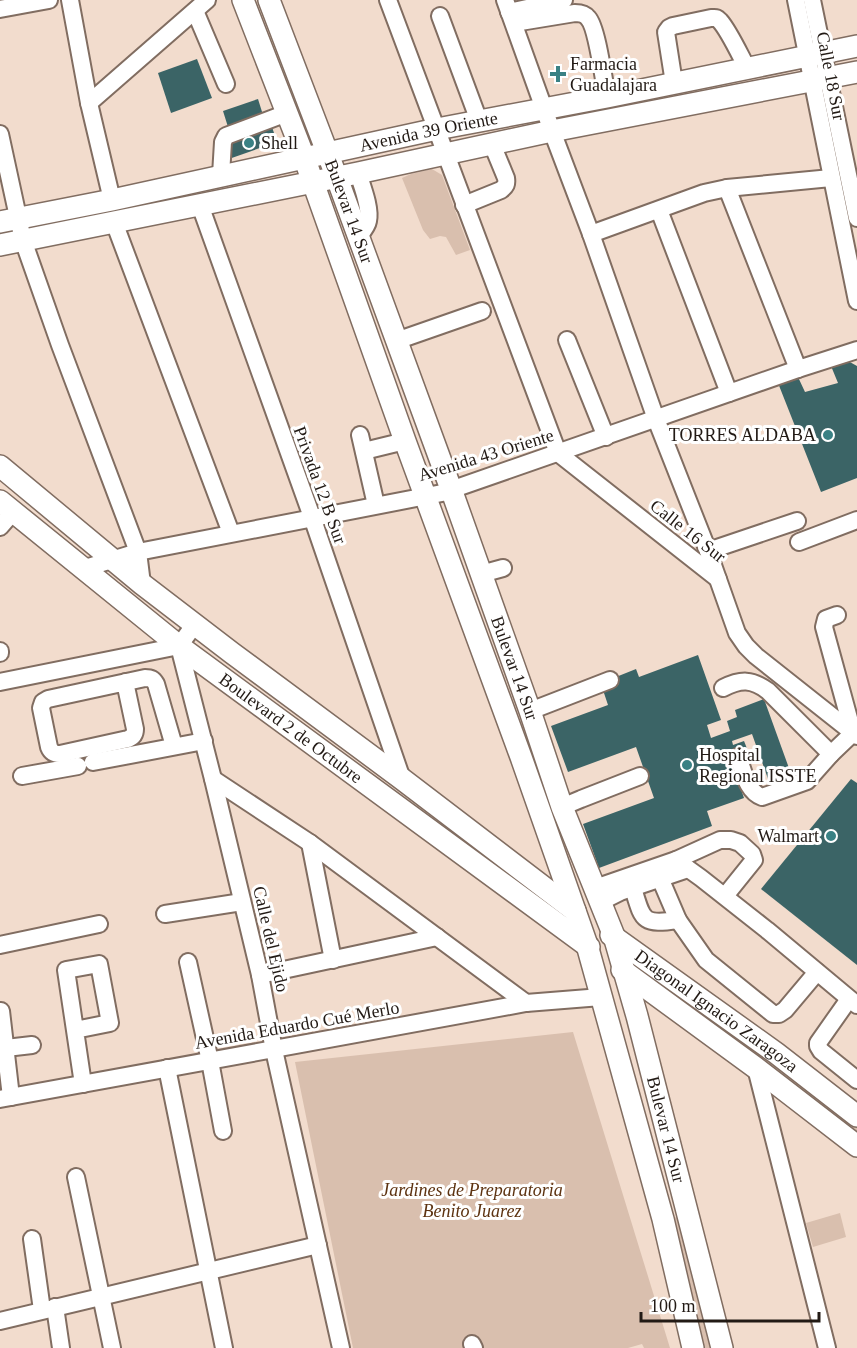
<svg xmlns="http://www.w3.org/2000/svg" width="857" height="1348" font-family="Georgia,serif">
	<rect width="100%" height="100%" fill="#f2dccd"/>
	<g fill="#d9bfae">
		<path d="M432 169 442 175 470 250 456 255 446 237 440 236 430 239 423 230 402 178 411 174Z"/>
		<path d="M634 957 857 1122V1143L631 969Z"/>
		<path d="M573 1032 670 1348H644L642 1344 628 1348H353L295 1062Z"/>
		<path d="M840 1213 846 1237 813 1247 806 1223Z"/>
		<path d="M685 1215 716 1348H699L664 1220Z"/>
	</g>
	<g fill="#3b6466">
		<path d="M197 59 212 98 171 113 158 73Z"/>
		<path d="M258 99 263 115 228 127 223 111Z"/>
		<path d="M272 127 277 142 226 160 220 145Z"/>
		<path d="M848 361 857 366V478L821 492 778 383 798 377 805 392 838 383 831 366Z"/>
		<path d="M698 655 721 720 707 725 711 738 730 731 727 721 737 717 735 710 764 699 794 782 772 790 752 734 732 741 733 745 744 741 748 751 730 757 744 798 707 811 712 826 599 868 583 824 654 798 636 747 568 772 551 726 608 705 603 690 619 684 616 677 636 669 639 677Z"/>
		<path d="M851 779 857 783V965L761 889Z"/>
	</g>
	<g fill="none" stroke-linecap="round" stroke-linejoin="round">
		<defs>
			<g id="minor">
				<path d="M70 0 89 103 112 200"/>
				<path d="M388 0 558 453 718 579"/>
				<path d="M505 0 552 131 591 234 656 419 708 551 737 633 746 646 756 656 857 736"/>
				<path d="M796 0 857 301"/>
				<path d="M812 0 857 218"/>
				<path d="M0 9 49 0"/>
				<path d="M195 11 226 84"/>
				<path d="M509 12 564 0"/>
				<path d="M440 16 479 121"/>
				<path d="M514 23 575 13C580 13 585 14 588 18 597 27 604 82 607 97"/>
				<path d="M674 83 666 32 669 28 673 26 711 18C716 18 716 17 720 21 729 31 740 55 747 68"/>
				<path d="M89 103 207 0"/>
				<path d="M0 134 23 240 60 345 138 552 142 584"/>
				<path d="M221 175 223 142 226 136 287 113"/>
				<path d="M727 188 798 369"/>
				<path d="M200 205 312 517 402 779"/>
				<path d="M464 205 501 190C506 186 507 184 506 178L492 144"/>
				<path d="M659 210 729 393"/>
				<path d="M114 222 231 533"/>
				<path d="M591 234 704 193 727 188 831 178"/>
				<path d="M358 237C362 232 367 227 368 221 371 208 362 186 358 173"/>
				<path d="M567 340 606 437"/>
				<path d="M396 341 482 311"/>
				<path d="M360 435 376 505"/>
				<path d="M364 451 405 441"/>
				<path d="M0 527 13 512"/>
				<path d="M799 542 857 520"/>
				<path d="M708 551 797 521"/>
				<path d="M82 569 138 552 442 493 798 369 857 350"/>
				<path d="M481 574 503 568"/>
				<path d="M179 646 213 779 260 975 274 1050 341 1348"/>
				<path d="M0 651V653"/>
				<path d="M0 682 179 646 195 624"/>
				<path d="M125 682 135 729C135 734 133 737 128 739L60 754C54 754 51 752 49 747L41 708 43 702 48 699 145 678C151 678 153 679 156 684L174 746"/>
				<path d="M723 688C741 679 752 679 768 691L831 754"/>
				<path d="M530 711 610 680"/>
				<path d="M738 757C744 771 746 791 762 797L807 781 831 754 853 733 824 627 826 619 837 615"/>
				<path d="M93 762 204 741"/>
				<path d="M22 776 78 766"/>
				<path d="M213 779 310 843 526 1003"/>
				<path d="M562 807 581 799 640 776"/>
				<path d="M310 843 333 960"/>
				<path d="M676 860 720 840H731L740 843 752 854 754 860 725 896"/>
				<path d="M660 878 678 920 706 960 773 1014H779L785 1010 817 972"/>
				<path d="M595 888 676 860 701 878 767 930 857 1005"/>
				<path d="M633 888C643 921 642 925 678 920"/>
				<path d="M600 902 620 892 688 869"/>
				<path d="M165 914 242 902"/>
				<path d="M0 945 99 924"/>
				<path d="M188 962 210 1061 223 1131"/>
				<path d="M260 975 437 937"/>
				<path d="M849 999 818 1043V1046L821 1051 857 1080"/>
				<path d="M1 1011 11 1097"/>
				<path d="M75 1030 110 1023 99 964 66 970 83 1084"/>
				<path d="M6 1048 32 1045"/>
				<path d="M167 1068 224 1348"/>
				<path d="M756 1068 827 1348"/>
				<path d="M0 1099 526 1003 601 997"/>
				<path d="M76 1177 112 1348"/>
				<path d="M32 1239 42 1310"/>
				<path d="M55 1307 61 1348"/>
				<path d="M0 1321 318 1245"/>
				<path d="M472 1344 474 1348"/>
			</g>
			<g id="major">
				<path d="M243 0 304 157 405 441 521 757 587 945 663 1219 693 1348"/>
				<path id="s1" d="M269 0 337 178 451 489 530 711 562 807 614 936 637 1016 722 1348"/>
				<path id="s2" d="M0 222 112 200 437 129 607 97 857 46"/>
				<path d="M0 245 358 173 552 131 857 72"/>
				<path d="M0 466 142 584 232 653 402 779 575 911"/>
				<path id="s3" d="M0 501 179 646 589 947"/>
				<path id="s4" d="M611 935 776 1053 857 1116"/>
				<path d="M622 970 756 1068 857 1146"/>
			</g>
		</defs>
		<use href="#minor" stroke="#816d61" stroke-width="20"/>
		<use href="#major" stroke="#816d61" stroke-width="24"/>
		<use href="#minor" stroke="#fff" stroke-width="16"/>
		<use href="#major" stroke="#fff" stroke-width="21"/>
	</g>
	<g fill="#398184" stroke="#fff" stroke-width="2">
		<path d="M555 65h6v6h6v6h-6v6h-6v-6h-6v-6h6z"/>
		<circle cx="249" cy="143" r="6"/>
		<circle cx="828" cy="435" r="6"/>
		<circle cx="687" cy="765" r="6"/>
		<circle cx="831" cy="836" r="6"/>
	</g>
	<g text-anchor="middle" stroke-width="6" stroke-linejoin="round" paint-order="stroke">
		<g font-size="18" fill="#221a15" stroke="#fff" text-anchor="start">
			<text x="570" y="70">Farmacia<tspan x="570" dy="21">Guadalajara</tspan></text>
			<text x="261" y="149">Shell</text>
			<text x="816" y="441" text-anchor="end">TORRES ALDABA</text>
			<text x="699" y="761">Hospital<tspan x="699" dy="21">Regional ISSTE</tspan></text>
			<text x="819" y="842" text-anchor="end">Walmart</text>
		</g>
		<g font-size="18" fill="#221a15" stroke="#fff">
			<text transform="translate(831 76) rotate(79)" y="6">Calle 18 Sur</text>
			<text dy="6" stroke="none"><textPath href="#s2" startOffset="438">Avenida 39 Oriente</textPath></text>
			<text dy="6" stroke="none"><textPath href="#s1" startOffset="226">Bulevar 14 Sur</textPath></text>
			<text transform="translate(486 455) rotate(-17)" y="6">Avenida 43 Oriente</text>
			<text transform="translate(320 485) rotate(70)" y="6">Privada 12 B Sur</text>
			<text transform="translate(688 531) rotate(38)" y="6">Calle 16 Sur</text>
			<text dy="6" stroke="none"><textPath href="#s1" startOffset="712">Bulevar 14 Sur</textPath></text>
			<text dy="6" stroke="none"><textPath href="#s3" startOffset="369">Boulevard 2 de Octubre</textPath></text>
			<text transform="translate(271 939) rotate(77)" y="6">Calle del Ejido</text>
			<text dy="6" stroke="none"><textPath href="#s4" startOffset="130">Diagonal Ignacio Zaragoza</textPath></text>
			<text transform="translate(297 1025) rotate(-10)" y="6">Avenida Eduardo Cué Merlo</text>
			<text dy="6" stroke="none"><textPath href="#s1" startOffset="1198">Bulevar 14 Sur</textPath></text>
		</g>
		<g font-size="18" font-style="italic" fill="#5d3311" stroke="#fff">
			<text x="472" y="1196">Jardines de Preparatoria<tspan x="472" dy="21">Benito Juarez</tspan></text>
		</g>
	</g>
	<path d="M641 1312v9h178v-9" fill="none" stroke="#221a15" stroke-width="3"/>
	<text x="650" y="1312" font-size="18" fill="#221a15" stroke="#ffffff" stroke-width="4.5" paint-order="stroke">100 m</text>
</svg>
